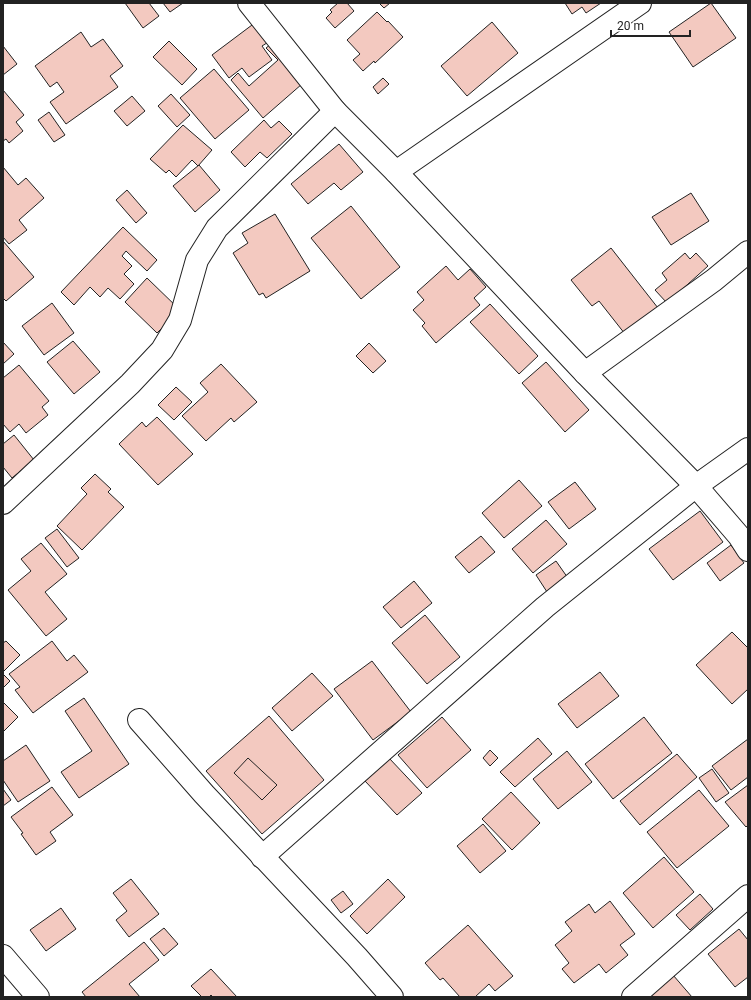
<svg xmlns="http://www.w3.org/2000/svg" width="751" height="1000" font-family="Roboto,sans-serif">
	<rect width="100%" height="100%" fill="#fff"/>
	<g fill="#f3c9c0" stroke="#222">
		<path d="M125 3H149L159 16 143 28Z"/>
		<path d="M163 3H183L170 12Z"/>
		<path d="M338 3H347L354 11 335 28 326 18 332 12 330 10Z"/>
		<path d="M379 3H390L384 8Z"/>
		<path d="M565 3H601L586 13 582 7 572 14Z"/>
		<path d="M711 3 736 38 693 67 669 32Z"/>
		<path d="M377 12 387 22 388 21 403 37 375 63 374 61 363 71 353 60 360 54 347 40Z"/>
		<path d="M256 22 270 41 262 46 272 60 249 77 242 68 229 78 212 55Z"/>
		<path d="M492 22 518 53 467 96 441 66Z"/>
		<path d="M81 32 91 47 103 39 123 66 110 76 118 87 66 124 50 102 64 92 57 82 50 87 35 66Z"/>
		<path d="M169 41 197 69 182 85 153 57Z"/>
		<path d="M271 44 302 84 263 118 231 80 238 73 249 86 278 60 266 48Z"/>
		<path d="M3 46 17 64 3 75Z"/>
		<path d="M214 69 249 110 215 139 180 98Z"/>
		<path d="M383 78 389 84 378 94 373 87Z"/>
		<path d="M3 90 24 115 16 122 23 131 9 143 6 139 3 141Z"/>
		<path d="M171 94 190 115 177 127 158 106Z"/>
		<path d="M132 96 145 111 127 126 114 111Z"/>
		<path d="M49 112 65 135 54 142 38 120Z"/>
		<path d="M264 120 271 128 279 121 292 134 267 158 260 152 245 167 231 152Z"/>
		<path d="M183 125 212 150 198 166 192 160 176 177 169 170 166 173 150 159Z"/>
		<path d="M339 144 363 172 341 190 334 183 308 204 291 184Z"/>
		<path d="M199 165 220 190 195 212 173 186Z"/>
		<path d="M3 167 18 185 26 178 44 198 19 220 27 230 9 244 3 237Z"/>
		<path d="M127 190 147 213 136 223 116 200Z"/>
		<path d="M691 193 709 221 671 245 652 217Z"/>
		<path d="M351 206 400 267 361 299 311 238Z"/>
		<path d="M275 214 310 271 266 298 263 293 259 295 233 253 248 243 242 233Z"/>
		<path d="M123 227 157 260 147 271 126 251 122 256 132 266 124 274 134 284 120 299 108 288 100 297 90 287 74 305 61 292Z"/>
		<path d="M3 241 34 277 6 301 3 298Z"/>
		<path d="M611 248 658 308 625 334 599 301 592 306 571 280Z"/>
		<path d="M685 253 690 259 696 253 708 266 667 303 655 290 667 280 662 273Z"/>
		<path d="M446 266 458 280 470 269 486 287 474 298 480 305 436 343 422 326 425 323 413 310 424 300 417 292Z"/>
		<path d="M147 278 180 310 157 333 125 302Z"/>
		<path d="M52 303 74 333 44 355 22 326Z"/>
		<path d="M490 304 538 356 519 374 470 322Z"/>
		<path d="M73 341 100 372 74 394 47 362Z"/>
		<path d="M3 342 14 354 3 364Z"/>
		<path d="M369 343 386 361 373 373 356 356Z"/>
		<path d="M546 362 589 410 565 432 522 383Z"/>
		<path d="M221 364 257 402 234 422 231 418 206 441 182 416 208 392 200 383Z"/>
		<path d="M19 365 49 401 42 407 48 415 26 433 19 424 10 432 3 424V378Z"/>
		<path d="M176 387 192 402 174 420 158 405Z"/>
		<path d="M157 417 193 454 158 485 119 444 142 422 146 427Z"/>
		<path d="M14 435 34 460 12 478 3 467V444Z"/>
		<path d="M95 474 111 489 108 492 124 507 82 550 57 526 87 494 81 488Z"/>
		<path d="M519 480 542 506 504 538 482 513Z"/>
		<path d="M575 482 596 509 569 529 548 502Z"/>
		<path d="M700 511 723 542 673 580 649 549Z"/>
		<path d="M546 520 567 544 533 573 512 549Z"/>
		<path d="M57 529 79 558 67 567 45 538Z"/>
		<path d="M481 536 495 552 469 573 455 557Z"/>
		<path d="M41 543 67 574 45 592 67 619 46 636 8 590 31 571 21 559Z"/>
		<path d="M731 545 744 563 720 581 707 563Z"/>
		<path d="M556 561 570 581 549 595 536 575Z"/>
		<path d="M414 581 432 603 401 628 383 607Z"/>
		<path d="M425 615 460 657 427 684 392 643Z"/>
		<path d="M732 632 748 648V689L732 704 696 665Z"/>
		<path d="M6 641 20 655 3 672V643Z"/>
		<path d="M52 641 67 661 74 655 88 672 33 713 15 690 20 687 9 674Z"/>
		<path d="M372 661 411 712 373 740 334 689Z"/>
		<path d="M600 672 619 696 577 728 558 704Z"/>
		<path d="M312 673 333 696 292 731 272 708Z"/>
		<path d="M3 674 10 681 3 688Z"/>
		<path d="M84 698 129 764 79 798 61 772 92 751 65 711Z"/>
		<path d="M3 702 18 717 3 732Z"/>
		<path d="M269 716 324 780 262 834 206 771Z"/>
		<path d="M442 717 471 750 427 788 398 755Z"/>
		<path d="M644 717 672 753 613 799 585 764Z"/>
		<path d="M538 738 552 754 515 787 500 772Z"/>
		<path d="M748 739V777L731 790 712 766Z"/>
		<path d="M26 745 50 781 18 802 3 780V761Z"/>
		<path d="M490 750 498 758 490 766 483 758Z"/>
		<path d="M567 751 592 782 558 809 533 779Z"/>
		<path d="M677 754 697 777 640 825 620 801Z"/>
		<path d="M248 758 277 785 262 800 234 773Z"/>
		<path d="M389 758 422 793 397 815 365 781Z"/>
		<path d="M712 769 729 793 716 802 699 778Z"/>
		<path d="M748 785V825L746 827 725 802Z"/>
		<path d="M52 787 73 815 50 832 56 841 36 855 21 834 23 833 11 817Z"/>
		<path d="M3 789 11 800 3 806Z"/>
		<path d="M699 790 729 826 677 868 647 832Z"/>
		<path d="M511 792 540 823 512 850 482 819Z"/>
		<path d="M483 824 506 851 480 873 457 846Z"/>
		<path d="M664 857 694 892 653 928 623 893Z"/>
		<path d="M131 879 159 914 129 937 116 920 127 911 113 893Z"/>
		<path d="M388 879 405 897 367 934 350 916Z"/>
		<path d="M343 891 353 904 341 913 331 900Z"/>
		<path d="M700 894 713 909 690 930 676 915Z"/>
		<path d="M610 901 635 934 620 945 628 955 606 973 599 964 574 983 562 969 569 963 555 945 572 931 565 922 589 904 595 913Z"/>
		<path d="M61 908 76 929 46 951 30 930Z"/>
		<path d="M468 925 513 976 495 991 489 984 475 997H460L443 978 440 980 425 963Z"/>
		<path d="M164 928 178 944 164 956 150 939Z"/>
		<path d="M739 929 748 940V977L735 987 708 954Z"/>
		<path d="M144 942 159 960 129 984 140 997H86L82 992Z"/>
		<path d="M211 969 237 997H213L211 995 209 997H202L191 986Z"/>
		<path d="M673 975 692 997H646Z"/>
	</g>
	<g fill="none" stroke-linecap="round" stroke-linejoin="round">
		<defs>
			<g id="street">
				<path d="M249 3 335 111 396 172 585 373 696 486 739 536 748 550"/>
				<path d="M396 172 640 3"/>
				<path d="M585 373 714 280 748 252"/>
				<path d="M3 503 130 384 162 350 180 320 197 260 217 228 335 111"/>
				<path d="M139 720 204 794 357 957 392 997"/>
				<path d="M262 857 545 607 696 486 748 449"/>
				<path d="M3 956 38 997"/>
				<path d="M633 997 748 896"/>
			</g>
		</defs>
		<use href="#street" stroke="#222" stroke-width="24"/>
		<use href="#street" stroke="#fff" stroke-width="22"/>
	</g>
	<rect width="751" height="1000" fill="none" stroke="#222222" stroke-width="8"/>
	<path d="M611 30v6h79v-6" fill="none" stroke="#222222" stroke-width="2"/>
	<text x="617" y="30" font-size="12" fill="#222222" stroke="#ffffff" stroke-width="3" paint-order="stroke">20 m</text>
</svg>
